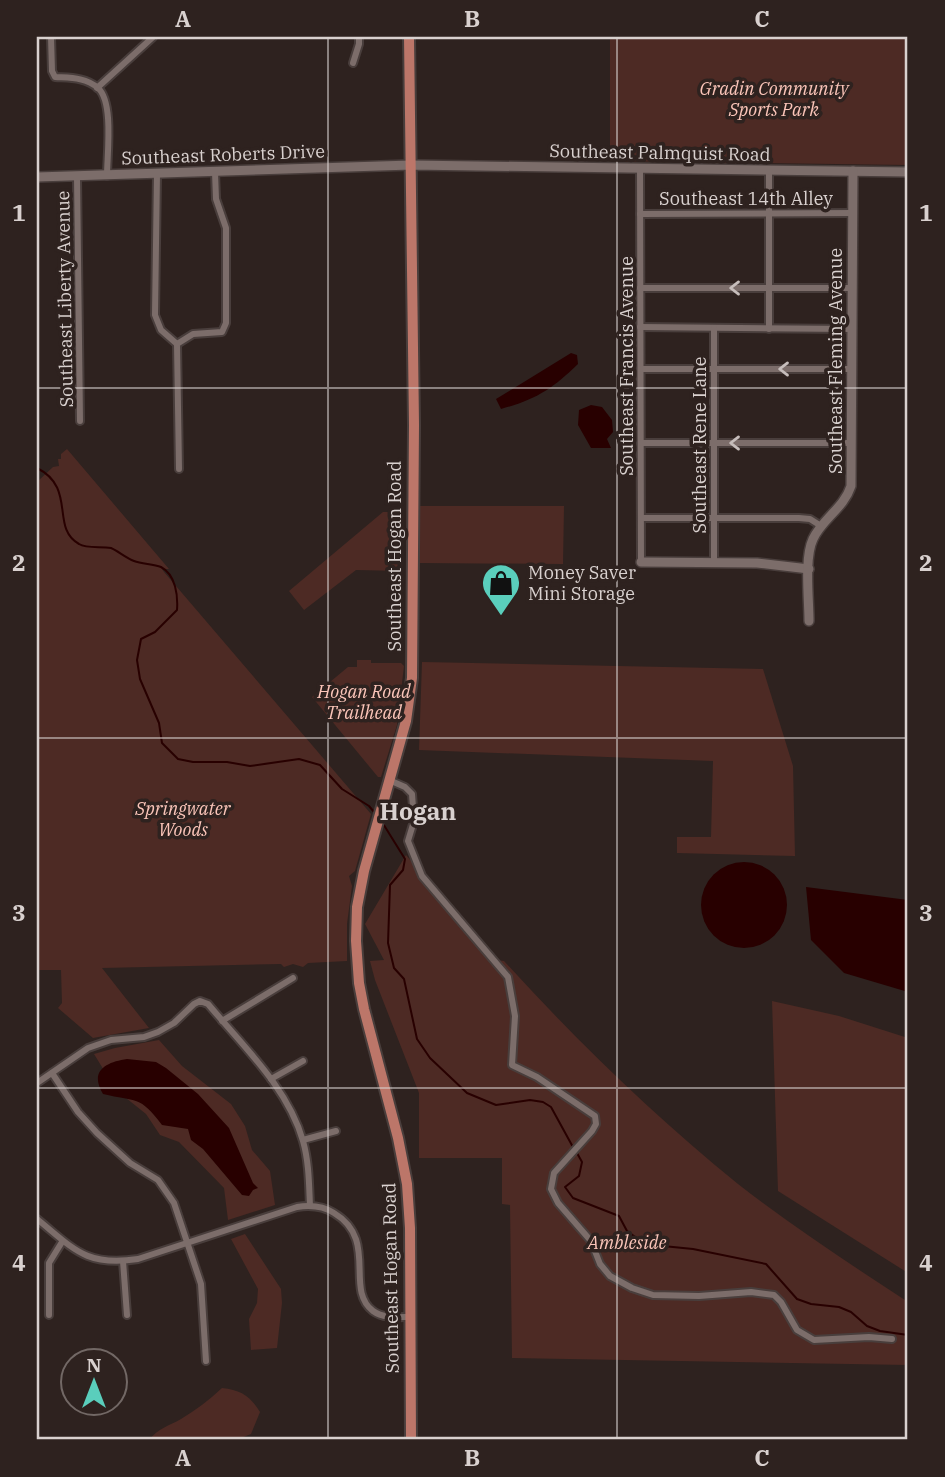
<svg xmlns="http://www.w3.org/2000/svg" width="945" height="1477" font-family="'IBM Plex Serif',serif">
	<rect width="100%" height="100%" fill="#2e221f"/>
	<g fill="#4d2a24">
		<path d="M610 37H908V165L610 161Z"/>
		<path d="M67 449 169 569H162L164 572 371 814 355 871 349 876 352 886 347 924V961L308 963 303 967 293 964 284 967 281 964 102 968 149 1028 93 1038 58 1008 62 1003 61 970H37V482L53 467 59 466 58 459H61V454Z"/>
		<path d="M419 506H564L563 564 420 563Z"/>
		<path d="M383 512H403V571L356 570 304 610 289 591Z"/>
		<path d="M357 660H371V663H401L404 666 397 725 381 777H378L312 697 348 667H357Z"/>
		<path d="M422 662 763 669 793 766 795 856 677 853V837H711L713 761 419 750Z"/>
		<path d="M406 855 496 960 504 961C577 1041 654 1116 738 1184 793 1227 850 1264 908 1302V1365L512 1358 510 1205 502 1204V1158H419V1093L375 980 370 961 384 960 365 924Z"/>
		<path d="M772 1001 839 1016 908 1038V1273L778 1191Z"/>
		<path d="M159 1040 182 1066 231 1104 245 1126 252 1150 270 1171 275 1205 228 1220 224 1188 179 1142 160 1135 146 1114 116 1090 94 1054 115 1048Z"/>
		<path d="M245 1234 281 1289 282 1303 277 1348 251 1350 249 1319 257 1303 258 1289 231 1239Z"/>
		<path d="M222 1388C241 1390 250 1396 260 1412L251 1434 236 1440H149C158 1428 169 1426 181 1419 196 1410 209 1400 222 1388Z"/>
	</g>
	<g fill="#280000">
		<path d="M571 353 577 355 578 364C552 389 537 399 501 409L496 399Z"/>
		<path d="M591 405 602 407 612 420 613 432 607 439 611 448H591L578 425 579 410Z"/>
		<circle cx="744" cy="905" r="43"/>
		<path d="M806 887 908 900V992L844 973 811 940Z"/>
		<path d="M127 1059 156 1062 166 1068 198 1094 229 1128 253 1183 258 1188 253 1190 249 1196 242 1195 203 1149 191 1140 188 1129 162 1125C140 1095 136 1102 103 1094 89 1071 106 1062 127 1059Z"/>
	</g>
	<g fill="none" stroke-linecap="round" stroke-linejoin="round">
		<g stroke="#280000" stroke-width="2">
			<path d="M37 468C77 488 50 528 79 544 87 549 101 546 111 548 118 551 126 558 134 561 142 564 153 564 161 567 176 575 178 596 177 610L155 632 141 639 137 660 140 679 159 723 162 743 178 759 193 762H227L250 766 299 759 320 765 342 789 369 806 374 812"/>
			<path d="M382 822 405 859 403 870 390 885 388 943 394 968 404 979 417 1039 430 1058 467 1093 496 1105 530 1100 543 1102 551 1107 574 1149"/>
			<path d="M577 1153 582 1162 579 1176 565 1187 573 1198 619 1216 627 1231 638 1239 663 1246 693 1249 766 1264 797 1299 811 1304 839 1307 851 1312 867 1326 880 1331 908 1335"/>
		</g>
		<defs>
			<g id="street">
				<path d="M51 37 52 71 55 77C70 78 85 77 98 88 114 102 107 155 107 176"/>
				<path d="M353 63 359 44V37"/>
				<path d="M97 88 153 37"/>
				<path d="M640 169 641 562"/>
				<path d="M769 170V329"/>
				<path d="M157 174 155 315 161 330 177 344 179 469"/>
				<path d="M77 177 80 421"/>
				<path d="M640 214 853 213"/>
				<path d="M640 288H852"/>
				<path d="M640 327 852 329"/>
				<path d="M177 344 193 334 222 332 226 323V228L216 199 215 172"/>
				<path d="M641 369H852"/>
				<path d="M641 443H852"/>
				<path d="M641 518H799L810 519 821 526"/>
				<path d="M714 562V328"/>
				<path d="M389 780 405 787 412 794 414 821 408 841 422 876 508 977 515 1016 512 1065 537 1077 595 1116 596 1124 592 1131 554 1173 551 1189 558 1203 591 1241 600 1264 610 1276 632 1288 653 1295 699 1296 751 1292 774 1295 781 1302 797 1330 814 1340 869 1337 892 1339"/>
				<path d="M222 1021 293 978"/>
				<path d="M52 1073 78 1112 97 1133 130 1163 158 1180 174 1203 201 1284 206 1361"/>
				<path d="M271 1079 303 1061"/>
				<path d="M37 1083 88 1048 111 1040 144 1037 158 1032 174 1023 194 1004 200 1001 208 1004C243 1046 288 1088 303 1141 309 1162 309 1184 310 1206"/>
				<path d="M303 1140 336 1131"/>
				<path d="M37 1219C74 1249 86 1267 138 1259L297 1207C310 1205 323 1206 334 1213 379 1240 344 1289 373 1311 384 1319 398 1317 411 1317"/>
				<path d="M123 1261 127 1315"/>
				<path d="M49 1315V1263L62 1242"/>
			</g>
			<g id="secondary">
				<path d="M37 177 411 165 908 172"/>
				<path d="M641 562 757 563 809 569"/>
				<path d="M809 621C809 599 804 558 813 539 822 519 844 508 851 486L853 171"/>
			</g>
			<path id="primary" d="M409 37 414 425 412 678 406 721 364 871 357 907 356 941 359 983 364 1009 398 1138 407 1184 410 1228 411 1440"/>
		</defs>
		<use href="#street" stroke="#493e3c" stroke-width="10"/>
		<use href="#secondary" stroke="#493e3c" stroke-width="12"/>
		<use href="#primary" stroke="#493e3c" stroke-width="14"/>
		<use href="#street" stroke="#7c6d6a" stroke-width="6"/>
		<use href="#secondary" stroke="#7c6d6a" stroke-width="9"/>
		<use href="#primary" stroke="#bc7669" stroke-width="10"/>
	</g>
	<defs><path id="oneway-chevron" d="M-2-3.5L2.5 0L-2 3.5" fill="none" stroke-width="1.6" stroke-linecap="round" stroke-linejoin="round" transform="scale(1.75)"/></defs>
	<g stroke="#c6bdbb">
		<use href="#oneway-chevron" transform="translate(735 288) rotate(180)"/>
		<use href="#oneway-chevron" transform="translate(784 369) rotate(180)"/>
		<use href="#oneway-chevron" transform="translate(735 443) rotate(180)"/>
	</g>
	<path fill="none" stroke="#d9d1cf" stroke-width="2" stroke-opacity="0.55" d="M328 37V1440M617 37V1440M37 388H908M37 738H908M37 1088H908"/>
	<defs>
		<symbol id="shop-pin" viewBox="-11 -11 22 30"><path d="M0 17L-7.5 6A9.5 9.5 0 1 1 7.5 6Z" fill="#5acebc" stroke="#2e221f"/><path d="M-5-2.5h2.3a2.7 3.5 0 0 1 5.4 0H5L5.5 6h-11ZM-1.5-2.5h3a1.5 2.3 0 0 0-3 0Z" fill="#111"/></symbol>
	</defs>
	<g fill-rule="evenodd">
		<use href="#shop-pin" x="479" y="561" width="44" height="60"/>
	</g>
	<g text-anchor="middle" stroke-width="7" stroke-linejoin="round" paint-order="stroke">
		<g font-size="18" font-style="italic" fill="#fbc5b9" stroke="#2e221f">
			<text x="774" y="95">Gradin Community<tspan x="774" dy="21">Sports Park</tspan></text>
			<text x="364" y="698">Hogan Road<tspan x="364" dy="21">Trailhead</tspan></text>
			<text x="183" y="815">Springwater<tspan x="183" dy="21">Woods</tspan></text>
			<text x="627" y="1249">Ambleside</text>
		</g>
		<g font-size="18" fill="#d9d1cf" stroke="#2e221f">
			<text transform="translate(660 153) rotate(1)" y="6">Southeast Palmquist Road</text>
			<text transform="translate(223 155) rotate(-2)" y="6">Southeast Roberts Drive</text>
			<text x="746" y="205">Southeast 14th Alley</text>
			<text transform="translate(65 299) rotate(-91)" y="6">Southeast Liberty Avenue</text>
			<text transform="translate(836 361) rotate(-90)" y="6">Southeast Fleming Avenue</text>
			<text transform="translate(627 366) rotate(-90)" y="6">Southeast Francis Avenue</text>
			<text transform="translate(700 445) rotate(-90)" y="6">Southeast Rene Lane</text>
			<text transform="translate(395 556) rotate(-90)" y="6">Southeast Hogan Road</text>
			<text transform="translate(391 1278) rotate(-91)" y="6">Southeast Hogan Road</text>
		</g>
		<g font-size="18" fill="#d9d1cf" stroke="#2e221f" text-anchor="start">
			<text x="528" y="579">Money Saver<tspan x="528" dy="21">Mini Storage</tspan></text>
		</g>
		<g font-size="24" font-weight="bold" fill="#d9d1cf" stroke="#2e221f">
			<text x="418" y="820">Hogan</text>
		</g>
	</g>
	<rect width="945" height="1477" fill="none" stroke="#2e221f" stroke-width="77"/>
	<g transform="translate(94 1382)"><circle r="33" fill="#2e221f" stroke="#726865" stroke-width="2"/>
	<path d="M0-5L12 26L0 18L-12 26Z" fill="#5acebc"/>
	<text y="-10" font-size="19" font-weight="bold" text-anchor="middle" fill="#d9d1cf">N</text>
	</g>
	<rect x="38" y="38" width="868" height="1400" fill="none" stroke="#d9d1cf" stroke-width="2.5"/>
	<g font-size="23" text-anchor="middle" font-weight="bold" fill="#d9d1cf">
		<text x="183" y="27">A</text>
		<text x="472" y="27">B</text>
		<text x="762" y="27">C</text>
		<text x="19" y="221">1</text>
		<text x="926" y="221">1</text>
		<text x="19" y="571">2</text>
		<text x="926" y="571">2</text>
		<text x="19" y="921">3</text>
		<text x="926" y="921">3</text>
		<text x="19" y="1271">4</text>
		<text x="926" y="1271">4</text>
		<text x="183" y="1466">A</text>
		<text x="472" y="1466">B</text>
		<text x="762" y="1466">C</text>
	</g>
</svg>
